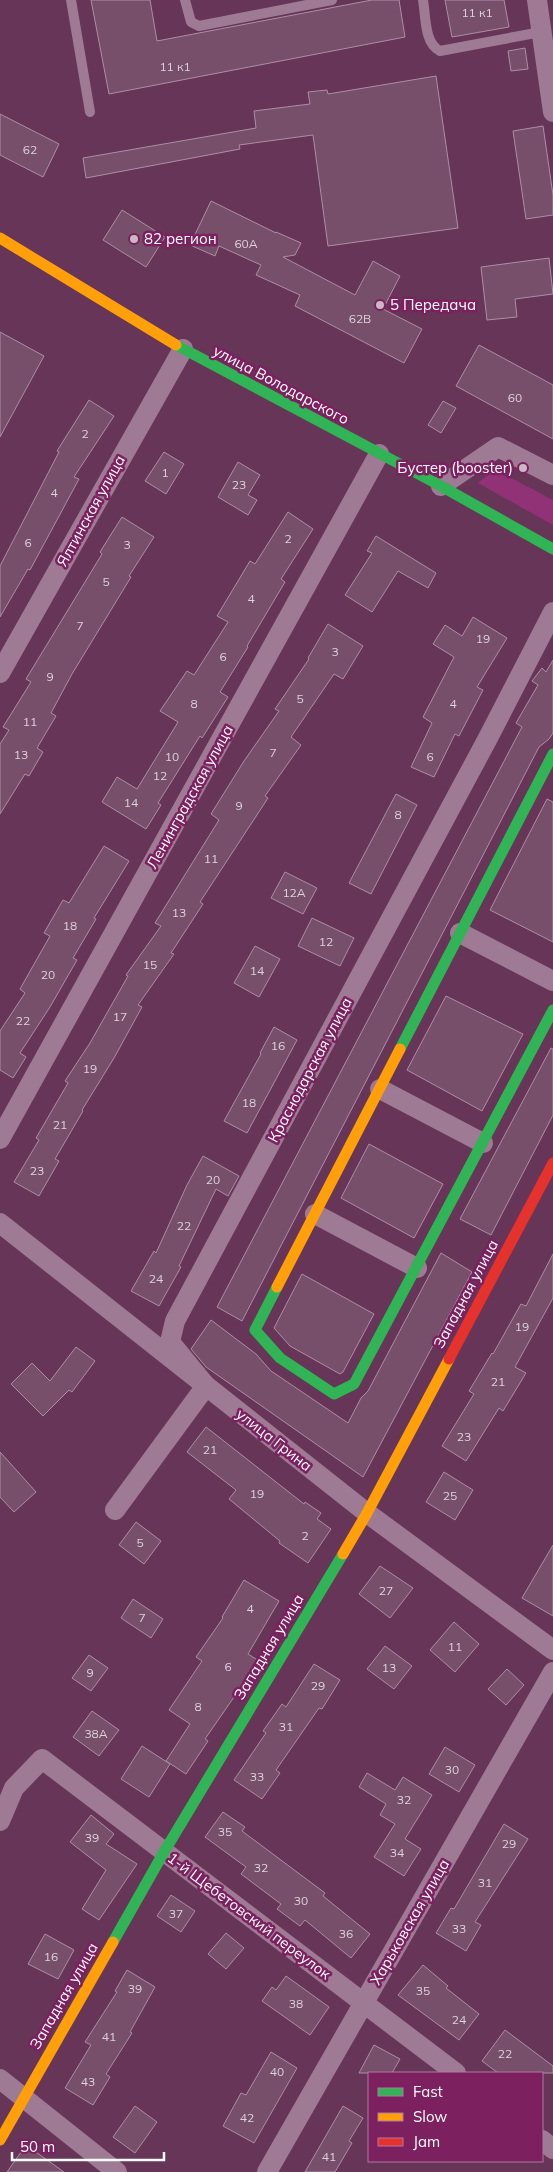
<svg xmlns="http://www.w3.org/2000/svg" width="553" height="2172" font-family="Mulish,sans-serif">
	<rect width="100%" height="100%" fill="#673558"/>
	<path fill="#913176" d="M494 469 553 500V525L478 483Z"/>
	<g fill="#774f6b" stroke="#ad8ea4">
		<path d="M91 0H150L157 41 372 0H399L405 37 109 94Z"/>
		<path d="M445 0H504L509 27 452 37Z"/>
		<path d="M525 48 528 69 511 71 508 51Z"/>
		<path d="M436 76 458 228 328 246 313 135 239 145 240 149 86 178 83 158 256 128 254 111 310 104 308 92 327 90 328 94Z"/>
		<path d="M0 114 59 144 43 177 0 155Z"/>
		<path d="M543 126 553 195V215L526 219 513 131Z"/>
		<path d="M211 201 276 233V232L301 243 295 255 283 257 355 295 373 261 400 276 383 309 422 329 404 363 295 306 300 295 256 275 261 265 219 246 215 256 190 245Z"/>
		<path d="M122 210 165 237 146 267 103 240Z"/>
		<path d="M549 258 553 294 515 299 517 317 487 320 481 267Z"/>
		<path d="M0 332 44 356 0 437Z"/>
		<path d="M479 345 553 385V439L456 386Z"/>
		<path d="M89 400 114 416 74 477 79 479 30 570 28 569 0 617V566L59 452 57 451Z"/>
		<path d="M443 401 456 408 441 433 428 425Z"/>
		<path d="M164 452 184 464 166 494 145 481Z"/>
		<path d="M238 462 260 475 248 495 257 500 248 515 218 497Z"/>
		<path d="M288 512 313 529 281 579 285 582 247 646 248 647 220 692 228 697 202 738 200 736 158 803 161 805 146 829 102 802 117 777 137 789 178 722 160 711 187 671 194 675 228 622 217 616 250 561 255 564Z"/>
		<path d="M122 517 154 537 129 576 131 577 72 674 51 713 56 716 37 748 43 752 29 776 25 774 0 814V744L9 730 3 727 31 682 26 679 102 554 100 552Z"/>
		<path d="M376 536 436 573 428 588 398 571 372 612 345 595 372 553 367 551Z"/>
		<path d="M473 617 507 638 477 687 483 690 459 736 455 734 434 777 411 767 432 723 423 717 454 657 433 644 445 625 462 636Z"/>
		<path d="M328 624 363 646 343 679 334 674 291 737 301 745 265 796 268 798 200 902 203 904 171 953 174 954 138 1005 142 1007 114 1058 82 1110 83 1111 55 1159 59 1161 39 1196 14 1182 39 1140 36 1138 68 1083 65 1081 90 1043 128 976 126 975 161 926 155 923 219 820 211 814 244 761 279 711 275 709 309 659 308 658Z"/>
		<path d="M553 660V733L549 739 539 747 242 1321 217 1307 522 727 516 723 538 685 532 681 542 668 546 672Z"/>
		<path d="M396 794 417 805 371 894 349 883Z"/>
		<path d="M547 799 553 802V942L490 910Z"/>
		<path d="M104 846 129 861 94 918 96 919 73 958 77 960 50 1007 20 1053 26 1057 13 1078 0 1070V1031L25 993 20 989 50 936 44 933 63 900 69 903Z"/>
		<path d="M285 872 317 888 303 914 271 898Z"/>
		<path d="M312 918 354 938 340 966 298 946Z"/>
		<path d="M255 946 280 959 259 997 234 983Z"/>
		<path d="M446 996 523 1034 482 1111 407 1070Z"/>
		<path d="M274 1027 297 1040 247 1133 224 1121 261 1054 260 1053Z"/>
		<path d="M551 1048 553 1049V1115L491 1235 460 1219Z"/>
		<path d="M369 1144 443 1184 414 1238 341 1198Z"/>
		<path d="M203 1156 239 1176 228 1196 216 1189 179 1266 181 1267 159 1306 131 1291 154 1251 156 1253 187 1185Z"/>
		<path d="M441 1253 472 1272 363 1477 206 1367 191 1349 211 1320 256 1354 271 1371 348 1423 361 1398 368 1391Z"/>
		<path d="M553 1254V1298L515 1367 526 1373 503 1411 499 1408 466 1461 442 1446 474 1394 469 1391 492 1353 493 1354 521 1304 526 1306Z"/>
		<path d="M302 1274 374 1314 343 1372 340 1374 290 1346 274 1328Z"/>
		<path d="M76 1347 95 1361 72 1392 69 1390 43 1416 11 1384 32 1363 50 1381Z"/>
		<path d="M206 1427 304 1504 305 1502 321 1513 317 1519 331 1529 308 1563 279 1543 280 1541 229 1499 236 1490 187 1452Z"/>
		<path d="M0 1452 36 1492 14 1512 0 1497Z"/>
		<path d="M444 1472 473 1490 455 1520 426 1502Z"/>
		<path d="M136 1522 161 1541 144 1564 119 1545Z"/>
		<path d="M553 1545V1616L522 1598Z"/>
		<path d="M380 1566 413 1588 390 1618 359 1594Z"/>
		<path d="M244 1580 279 1601 248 1654 259 1661 205 1739 208 1741 186 1774 166 1761 190 1724 169 1710 202 1661 196 1657 223 1618 222 1617Z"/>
		<path d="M133 1599 163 1619 151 1638 121 1618Z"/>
		<path d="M454 1622 479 1644 455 1672 430 1650Z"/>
		<path d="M385 1646 412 1666 394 1689 367 1669Z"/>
		<path d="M89 1655 108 1668 91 1691 72 1678Z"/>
		<path d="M314 1664 340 1680 322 1709 319 1708 276 1770 280 1773 262 1799 234 1780 266 1733 263 1731 282 1704 286 1707Z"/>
		<path d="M507 1669 524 1685 506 1705 488 1689Z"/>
		<path d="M92 1711 119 1730 99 1756 73 1737Z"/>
		<path d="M142 1746 170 1764 149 1797 121 1779Z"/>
		<path d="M445 1747 475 1765 459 1792 429 1774Z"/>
		<path d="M367 1773 395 1790 403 1777 432 1795 405 1839 421 1849 404 1876 374 1857 395 1824 380 1815 386 1804 359 1787Z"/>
		<path d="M223 1812 245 1827 242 1831 325 1893 323 1896 370 1934 351 1958 305 1920 300 1926 277 1909 281 1904 241 1874 246 1867 205 1837Z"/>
		<path d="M91 1815 114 1834 106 1844 137 1864 99 1920 82 1909 106 1870 70 1842Z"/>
		<path d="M504 1824 528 1839 475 1922 481 1925 466 1951 436 1933 451 1908 454 1909Z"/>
		<path d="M171 1895 195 1911 181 1932 157 1916Z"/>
		<path d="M226 1933 244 1948 226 1969 208 1954Z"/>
		<path d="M45 1934 74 1950 58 1979 28 1964Z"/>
		<path d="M423 1965 448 1986 446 1988 479 2014 459 2040 398 1995Z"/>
		<path d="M127 1970 155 1987 130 2032 132 2033 106 2074 110 2077 93 2105 65 2088 91 2045 85 2042 117 1992 115 1991Z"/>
		<path d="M286 1976 329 2007 310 2035 262 2001 272 1987 276 1990Z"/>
		<path d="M505 2030 553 2066V2073H498L482 2061Z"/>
		<path d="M374 2045 400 2059 392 2073H359Z"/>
		<path d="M271 2052 297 2068 254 2143 223 2126 241 2093 246 2095Z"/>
		<path d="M135 2106 157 2122 135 2153 113 2137Z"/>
		<path d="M343 2106 363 2118 349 2141 352 2143 335 2172H305Z"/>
		<path d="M26 2145 64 2172H7Z"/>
	</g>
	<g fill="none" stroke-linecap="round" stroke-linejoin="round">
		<g stroke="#9e7a94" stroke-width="10">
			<path d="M71 0 90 112"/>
			<path d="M185 0 191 22 199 26 332 0"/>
			<path d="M423 0C426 17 424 43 440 51L541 32"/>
		</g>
		<g stroke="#9e7a94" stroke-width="20">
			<path d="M537 0 553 112"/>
			<path d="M441 486 498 447 553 475"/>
			<path d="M0 673 183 349"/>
			<path d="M460 933 553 981"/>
			<path d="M380 1089 483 1143"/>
			<path d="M0 1139 379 454"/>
			<path d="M315 1214 417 1268"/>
			<path d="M0 1223 367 1513 553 1650"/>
			<path d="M115 1510 206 1386 170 1342 175 1321 488 738 553 612"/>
			<path d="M0 1821 14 1788 42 1759 456 2073"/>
			<path d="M0 2079 117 2172"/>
			<path d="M542 2140 553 2149"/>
			<path d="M267 2172 553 1672"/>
		</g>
		<g stroke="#30b455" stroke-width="11">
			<path d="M176 345 441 486 553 549"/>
			<path d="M400 1049 553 754"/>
			<path d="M277 1287 255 1330 280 1358 334 1394 354 1384 553 1010"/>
			<path d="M113 1942 164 1852 343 1554"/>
		</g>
		<g stroke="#ff9f0a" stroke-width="11">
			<path d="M0 238 176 345"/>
			<path d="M277 1287 400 1049"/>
			<path d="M343 1554 367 1513 449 1359"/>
			<path d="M0 2140 113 1942"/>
		</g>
		<path stroke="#e5322d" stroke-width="11" d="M449 1359 553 1163"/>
	</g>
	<g fill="#cab8c5" stroke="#7c2060" stroke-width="2">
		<circle cx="134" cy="239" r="5"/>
		<circle cx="380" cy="305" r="5"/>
		<circle cx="523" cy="468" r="5"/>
	</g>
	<g text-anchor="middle" stroke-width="5" stroke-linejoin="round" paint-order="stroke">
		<g font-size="12" fill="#ddd3da">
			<text x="477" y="17">11 к1</text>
			<text x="175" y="71">11 к1</text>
			<text x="30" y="154">62</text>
			<text x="246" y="248">60А</text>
			<text x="360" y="323">62B</text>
			<text x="515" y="402">60</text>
			<text x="85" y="438">2</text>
			<text x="165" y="477">1</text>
			<text x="239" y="489">23</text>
			<text x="54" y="497">4</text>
			<text x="288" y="543">2</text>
			<text x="28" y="547">6</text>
			<text x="127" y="549">3</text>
			<text x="106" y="586">5</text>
			<text x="251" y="603">4</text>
			<text x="80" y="630">7</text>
			<text x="483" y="643">19</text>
			<text x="335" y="656">3</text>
			<text x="223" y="661">6</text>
			<text x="50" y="681">9</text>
			<text x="300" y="703">5</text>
			<text x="194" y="708">8</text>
			<text x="453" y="708">4</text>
			<text x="30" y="726">11</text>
			<text x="273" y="757">7</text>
			<text x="21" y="759">13</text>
			<text x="172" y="761">10</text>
			<text x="430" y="761">6</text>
			<text x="160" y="780">12</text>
			<text x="131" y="807">14</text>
			<text x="239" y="810">9</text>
			<text x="398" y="819">8</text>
			<text x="211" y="863">11</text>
			<text x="294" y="897">12А</text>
			<text x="179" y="917">13</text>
			<text x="70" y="930">18</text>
			<text x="326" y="946">12</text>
			<text x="150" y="969">15</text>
			<text x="257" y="975">14</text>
			<text x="48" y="979">20</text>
			<text x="120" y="1021">17</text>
			<text x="23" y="1025">22</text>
			<text x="278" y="1050">16</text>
			<text x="90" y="1073">19</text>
			<text x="249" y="1107">18</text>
			<text x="60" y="1129">21</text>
			<text x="37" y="1175">23</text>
			<text x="213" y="1184">20</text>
			<text x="184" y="1230">22</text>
			<text x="156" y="1283">24</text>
			<text x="522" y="1331">19</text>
			<text x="498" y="1386">21</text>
			<text x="464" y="1441">23</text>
			<text x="210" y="1454">21</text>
			<text x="257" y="1498">19</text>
			<text x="450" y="1500">25</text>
			<text x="305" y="1540">2</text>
			<text x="140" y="1547">5</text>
			<text x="386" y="1595">27</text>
			<text x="250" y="1613">4</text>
			<text x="142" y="1622">7</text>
			<text x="455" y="1651">11</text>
			<text x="228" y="1671">6</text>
			<text x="389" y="1672">13</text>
			<text x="90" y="1677">9</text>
			<text x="318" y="1690">29</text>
			<text x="198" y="1711">8</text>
			<text x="286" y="1731">31</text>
			<text x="96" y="1738">38А</text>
			<text x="452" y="1774">30</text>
			<text x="257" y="1781">33</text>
			<text x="404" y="1804">32</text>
			<text x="225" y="1836">35</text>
			<text x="92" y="1842">39</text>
			<text x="509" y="1848">29</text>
			<text x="397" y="1857">34</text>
			<text x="261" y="1872">32</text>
			<text x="485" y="1887">31</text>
			<text x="301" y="1905">30</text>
			<text x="176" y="1918">37</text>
			<text x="459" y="1933">33</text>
			<text x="346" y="1938">36</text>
			<text x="51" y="1961">16</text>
			<text x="135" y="1993">39</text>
			<text x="423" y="1995">35</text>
			<text x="296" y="2008">38</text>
			<text x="459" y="2024">24</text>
			<text x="109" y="2041">41</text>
			<text x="505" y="2058">22</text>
			<text x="277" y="2076">40</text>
			<text x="88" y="2086">43</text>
			<text x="247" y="2122">42</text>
			<text x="329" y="2161">41</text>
		</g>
		<g font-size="15" fill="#fff" stroke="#7c2060" text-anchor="start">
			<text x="144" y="244">82 регион</text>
			<text x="390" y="310">5 Передача</text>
			<text x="513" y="473" text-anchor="end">Бустер (booster)</text>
		</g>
		<g font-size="15" fill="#fff" stroke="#7c2060">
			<text transform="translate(281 385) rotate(28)" y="5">улица Володарского</text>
			<text transform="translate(91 511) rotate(-61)" y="5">Ялтинская улица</text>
			<text transform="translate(190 797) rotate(-61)" y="5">Ленинградская улица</text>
			<text transform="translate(310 1070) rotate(-62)" y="5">Краснодарская улица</text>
			<text transform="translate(466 1294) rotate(-62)" y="5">Западная улица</text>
			<text transform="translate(274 1440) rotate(38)" y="5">улица Грина</text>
			<text transform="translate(269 1647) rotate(-59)" y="5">Западная улица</text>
			<text transform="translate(249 1916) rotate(37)" y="5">1-й Щебетовский переулок</text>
			<text transform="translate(410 1922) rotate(-60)" y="5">Харьковская улица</text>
			<text transform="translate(64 1996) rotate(-60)" y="5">Западная улица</text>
		</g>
	</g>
	<rect x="368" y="2072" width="175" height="90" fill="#7c2060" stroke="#b079a0"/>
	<rect x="378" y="2088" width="25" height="8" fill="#30b455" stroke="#b079a0"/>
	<text x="413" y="2097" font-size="15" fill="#ffffff">Fast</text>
	<rect x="378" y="2113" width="25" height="8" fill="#ff9f0a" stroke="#b079a0"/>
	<text x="413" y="2122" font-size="15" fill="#ffffff">Slow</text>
	<rect x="378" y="2138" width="25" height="8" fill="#e5322d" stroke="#b079a0"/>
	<text x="413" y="2147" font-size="15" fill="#ffffff">Jam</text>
	<path d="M12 2152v8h152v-8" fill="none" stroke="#ffffff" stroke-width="2.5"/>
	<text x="20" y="2152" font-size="15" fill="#ffffff" stroke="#7c2060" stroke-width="4" paint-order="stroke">50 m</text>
</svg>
